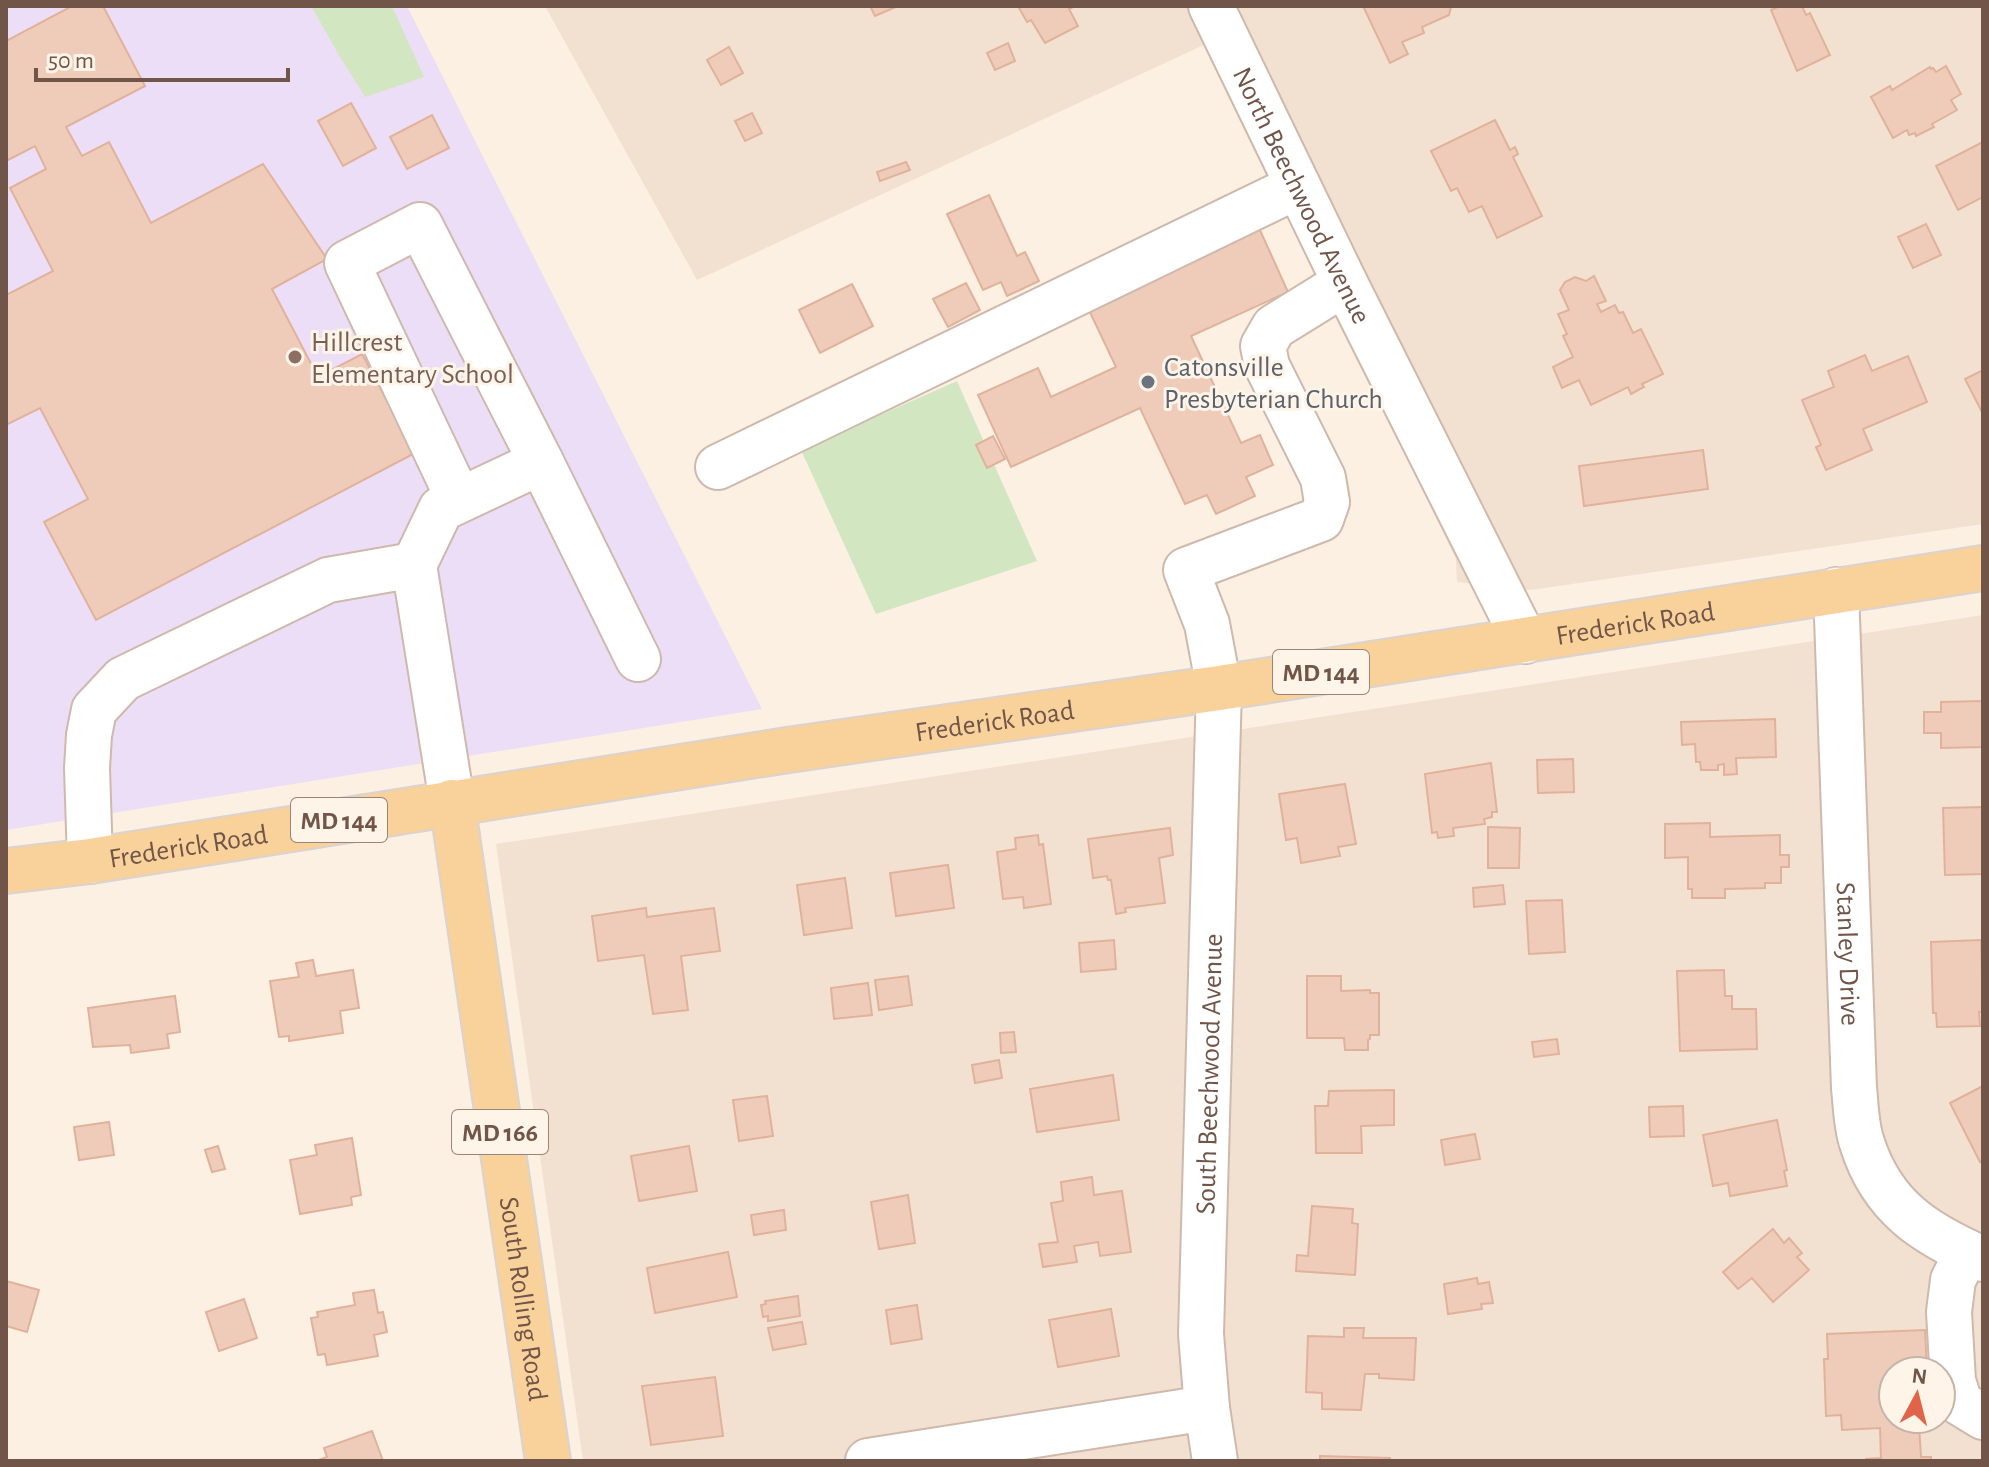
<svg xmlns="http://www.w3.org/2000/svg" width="1989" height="1467" font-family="'Alegreya Sans',sans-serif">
	<rect width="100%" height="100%" fill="#fbf0e1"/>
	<g fill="#f2e1d0" fill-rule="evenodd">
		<path d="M545 6H1983V524L1531 590 1457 582 1456 559 1206 44 697 280Z"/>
		<path d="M1983 615V1461H583L496 844ZM1893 1371H1941V1419H1893Z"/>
	</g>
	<path fill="#eddef7" d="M6 6H407L762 709 6 830Z"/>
	<g fill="#d2e7c1">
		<path d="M311 6H392L424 77 365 97 340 57Z"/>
		<path d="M957 381 1037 561 876 614 801 450Z"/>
	</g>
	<g fill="#efccba" stroke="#e1b29b" stroke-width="2">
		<path d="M72 6H103L145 86 66 127 82 156 109 142 151 223 263 164 327 259 272 289 318 377 362 354 415 453 96 620 44 522 88 499 40 408 6 425V295L53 271 10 188 46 169 35 146 6 161V41Z"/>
		<path d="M870 6H898L875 16Z"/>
		<path d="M1018 6H1075L1069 9 1078 26 1045 43 1031 20 1027 22Z"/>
		<path d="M1363 6H1451V7L1449 15 1422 27 1424 33 1402 42 1408 54 1390 63Z"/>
		<path d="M1780 6H1802L1806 15 1810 13 1830 55 1797 71 1771 10Z"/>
		<path d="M1008 43 1015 61 995 70 987 53Z"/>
		<path d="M729 47 743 73 721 85 707 60Z"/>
		<path d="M1946 66 1961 94 1951 100 1957 110 1932 124 1934 127 1916 136 1915 133 1909 135 1907 130 1893 138 1871 97 1890 86 1892 90 1930 67 1931 69 1933 68 1936 72Z"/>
		<path d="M351 103 376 148 343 166 318 121Z"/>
		<path d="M752 113 762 133 745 141 735 121Z"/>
		<path d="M432 115 449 148 407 169 390 137Z"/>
		<path d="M1495 120 1510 150 1515 147 1518 154 1513 157 1542 216 1497 238 1482 206 1469 212 1457 188 1451 191 1431 151Z"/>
		<path d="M1983 142V197L1958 210 1936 166Z"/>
		<path d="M906 162 910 170 880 181 877 172Z"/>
		<path d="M989 195 1017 256 1025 252 1039 281 1007 296 1001 282 983 290 947 214Z"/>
		<path d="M1926 224 1941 255 1913 268 1898 237Z"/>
		<path d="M1259 228 1288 292 1191 336 1241 443 1260 435 1273 465 1246 477 1255 496 1216 514 1207 495 1185 504 1140 408 1011 467 978 395 1038 368 1051 397 1116 367 1087 306Z"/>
		<path d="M1594 276 1606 301 1597 304 1601 312 1615 305 1619 313 1623 312 1633 333 1641 329 1663 374 1642 384 1644 387 1631 394 1628 387 1591 405 1579 380 1562 388 1553 367 1573 357 1563 336 1567 334 1558 314 1569 310 1560 290 1565 282 1575 277 1586 281Z"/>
		<path d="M966 283 980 310 948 327 933 299Z"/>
		<path d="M852 284 873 326 820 353 799 310Z"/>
		<path d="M1865 355 1872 371 1908 356 1927 402 1863 429 1872 450 1826 470 1816 447 1821 445 1802 400 1834 387 1828 371Z"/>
		<path d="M1983 370V414L1965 379Z"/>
		<path d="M993 436 1005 459 987 468 976 445Z"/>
		<path d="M1703 450 1708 489 1584 506 1579 466Z"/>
		<path d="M1983 701V747L1941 748V733H1924V712H1941V702Z"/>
		<path d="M1775 719 1776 757 1736 758 1737 774 1724 775V764L1718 765V770H1701L1700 762H1696L1695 744 1682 745 1681 722Z"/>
		<path d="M1573 759 1574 792 1538 793 1537 760Z"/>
		<path d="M1491 763 1497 812H1492V817L1484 819 1485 824 1453 828 1454 836 1438 838 1437 832 1432 833 1425 774Z"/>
		<path d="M1345 784 1356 844 1338 847 1340 856 1301 863 1297 838 1286 840 1279 794Z"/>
		<path d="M1983 807V874L1945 875 1943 808Z"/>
		<path d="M1710 823V837L1780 835V855H1789V867H1781V883H1765V888L1725 889V898H1692V889H1688V857L1665 858V824Z"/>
		<path d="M1488 827 1520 828 1519 868H1488Z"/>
		<path d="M1170 828 1173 855 1159 858 1165 903 1125 908 1126 912 1116 914 1111 880H1108L1107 876 1093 878 1088 839Z"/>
		<path d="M1038 835 1039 845 1043 844 1051 904 1024 908 1023 897 1003 899 997 852 1016 849 1015 838Z"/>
		<path d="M948 865 954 908 896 916 890 873Z"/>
		<path d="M845 878 852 928 804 935 797 885Z"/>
		<path d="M1503 885 1505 904 1474 907 1473 888Z"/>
		<path d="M1562 900 1565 952 1529 954 1526 901Z"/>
		<path d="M646 908 647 917 714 908 720 951 681 956 688 1010 653 1014 644 955 598 961 592 916Z"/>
		<path d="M1114 940 1116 969 1081 972 1079 943Z"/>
		<path d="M1981 940 1983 1012H1979L1980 1026 1937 1027 1936 1013H1933L1931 942Z"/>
		<path d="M313 960 316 976 353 970 359 1008 340 1011 343 1033 289 1041V1036L279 1037 270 981 299 977 296 963Z"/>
		<path d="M1724 970 1725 996H1732V1009H1756L1757 1049 1680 1051 1677 971Z"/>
		<path d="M908 976 912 1005 879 1010 875 980Z"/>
		<path d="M1307 976H1341V991L1370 990V993H1379V1035H1370V1039L1368 1040V1050H1345L1344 1038H1307Z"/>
		<path d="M868 983 872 1015 834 1019 831 988Z"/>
		<path d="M175 996 180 1032 167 1034 169 1048 131 1053 130 1045 93 1047 88 1008Z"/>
		<path d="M1014 1032 1016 1052 1001 1053 1000 1033Z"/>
		<path d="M1557 1039 1559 1054 1534 1057 1532 1042Z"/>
		<path d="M999 1060 1002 1078 975 1083 972 1065Z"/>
		<path d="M1113 1075 1119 1120 1037 1132 1030 1089Z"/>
		<path d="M1983 1086V1160L1980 1162 1950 1103Z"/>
		<path d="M1394 1090V1125L1361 1126 1362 1153H1316L1315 1106H1328L1329 1091Z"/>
		<path d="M767 1096 773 1136 739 1141 733 1100Z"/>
		<path d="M1683 1106 1684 1136 1650 1137 1649 1107Z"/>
		<path d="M1777 1120 1787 1170 1784 1171 1787 1186 1730 1196 1728 1183 1713 1186 1703 1135Z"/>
		<path d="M109 1122 114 1155 79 1160 74 1127Z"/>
		<path d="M1475 1134 1480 1159 1445 1165 1441 1140Z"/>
		<path d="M352 1138 361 1195 351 1197 352 1205 300 1214 290 1160 317 1155 315 1145Z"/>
		<path d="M218 1146 225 1169 212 1172 205 1150Z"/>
		<path d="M689 1146 697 1191 639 1201 631 1156Z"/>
		<path d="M1092 1177 1094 1195 1122 1191 1131 1252 1100 1256 1098 1242 1074 1246 1077 1262 1043 1267 1039 1244 1058 1242 1051 1203 1063 1201 1061 1182Z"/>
		<path d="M908 1195 915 1243 879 1249 871 1202Z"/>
		<path d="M1312 1206 1353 1209 1352 1223 1358 1224 1355 1275 1296 1271 1297 1255 1308 1256Z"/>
		<path d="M784 1210 786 1230 754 1235 751 1215Z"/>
		<path d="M1773 1229 1784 1243 1789 1238 1802 1253 1797 1257 1809 1270 1773 1302 1752 1278 1738 1289 1723 1272Z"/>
		<path d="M728 1252 737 1297 655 1313 647 1268Z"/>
		<path d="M1477 1278 1478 1284 1489 1282 1493 1303 1481 1304 1482 1309 1448 1314 1444 1284Z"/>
		<path d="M6 1281 39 1290 27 1332 6 1326Z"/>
		<path d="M374 1290 378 1313 383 1312 387 1332 374 1335 378 1356 327 1365 325 1354 318 1355 311 1318 318 1317 317 1312 355 1305 353 1293Z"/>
		<path d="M798 1296 800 1316 768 1321V1316L763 1317 761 1305 766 1304 765 1301Z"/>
		<path d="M244 1299 257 1338 219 1351 206 1312Z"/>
		<path d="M917 1305 922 1339 891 1344 886 1310Z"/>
		<path d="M1111 1309 1119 1356 1058 1367 1049 1320Z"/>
		<path d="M802 1322 806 1344 773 1350 768 1328Z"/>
		<path d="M1344 1328H1364L1363 1338H1416L1414 1380 1379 1378V1374H1365L1361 1410 1322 1409V1393L1306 1392 1308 1336 1344 1337Z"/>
		<path d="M1925 1330 1927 1371H1893V1419H1929V1424L1919 1425 1921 1457H1931V1461H1866V1459L1881 1458 1880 1428 1842 1430 1841 1415 1826 1416 1824 1359H1828L1827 1334Z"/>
		<path d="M715 1377 723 1436 651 1445 642 1386Z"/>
		<path d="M372 1431 383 1461H316L327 1457 324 1448Z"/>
		<path d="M1320 1456 1390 1458V1461H1320Z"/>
	</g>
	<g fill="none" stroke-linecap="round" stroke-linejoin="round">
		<defs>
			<g id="minor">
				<path id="s1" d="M1211 6 1345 283 1525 641"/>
				<path d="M718 467 1298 186"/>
				<path d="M459 500 347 263 420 225 541 462"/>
				<path d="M414 565 441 509 541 462 638 659"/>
				<path id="s2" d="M1836 590 1854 1088C1856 1106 1856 1126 1862 1143 1882 1207 1925 1234 1983 1259"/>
				<path d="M90 861 87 768 89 735 94 710 123 679 328 580 414 565 452 802"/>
				<path d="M1967 1252 1953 1280 1949 1312 1953 1381 1960 1403 1983 1417"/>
				<path d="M868 1461 1207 1408"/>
				<path id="s3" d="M1215 1461 1207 1408 1201 1334 1219 688 1207 624 1186 570 1321 519 1327 502 1323 478 1267 366 1263 346 1274 327 1345 283"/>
			</g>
			<g id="major">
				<path id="s4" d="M452 802 548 1461"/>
				<path id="s5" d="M6 871 90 861 788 750 1219 688 1983 568"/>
			</g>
		</defs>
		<use href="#minor" stroke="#ceb9ac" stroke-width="48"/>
		<use href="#major" stroke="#dad3d0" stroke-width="48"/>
		<use href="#minor" stroke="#fff" stroke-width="44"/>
		<use href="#major" stroke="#f8d19b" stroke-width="44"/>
	</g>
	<circle fill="#8d6e63" stroke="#fef4e7" stroke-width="3" cx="295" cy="357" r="8"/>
	<circle fill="#6b7280" stroke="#fef4e7" stroke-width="3" cx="1148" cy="382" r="8"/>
	<g text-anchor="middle" stroke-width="6" stroke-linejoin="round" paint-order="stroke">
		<g fill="#fef4e7" stroke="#9b8578" stroke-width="2">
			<rect x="1273" y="650" width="96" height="44" rx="6"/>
			<rect x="291" y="798" width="96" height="44" rx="6"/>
			<rect x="452" y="1110" width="96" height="44" rx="6"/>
		</g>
		<g font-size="26" font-weight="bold" fill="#715549">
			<text x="1321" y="681">MD 144</text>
			<text x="339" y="829">MD 144</text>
			<text x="500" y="1141">MD 166</text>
		</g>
		<g font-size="28" fill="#715549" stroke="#fef4e7">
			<text dy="10" stroke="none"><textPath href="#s1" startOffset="210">North Beechwood Avenue</textPath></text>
			<text dy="10" stroke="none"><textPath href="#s5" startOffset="1648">Frederick Road</textPath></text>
			<text dy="10" stroke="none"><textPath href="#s5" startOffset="1000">Frederick Road</textPath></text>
			<text dy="10" stroke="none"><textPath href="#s5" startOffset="184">Frederick Road</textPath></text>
			<text dy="10" stroke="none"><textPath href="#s2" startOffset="364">Stanley Drive</textPath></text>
			<text dy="10" stroke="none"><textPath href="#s3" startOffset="388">South Beechwood Avenue</textPath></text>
			<text dy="10" stroke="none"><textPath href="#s4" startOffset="502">South Rolling Road</textPath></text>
		</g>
		<g font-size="28" fill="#785e54" stroke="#fef4e7" text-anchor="start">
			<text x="311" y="351">Hillcrest<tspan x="311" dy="32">Elementary School</tspan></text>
		</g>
		<g font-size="28" fill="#5b616d" stroke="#fef4e7" text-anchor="start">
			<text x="1164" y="376">Catonsville<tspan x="1164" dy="32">Presbyterian Church</tspan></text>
		</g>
	</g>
	<rect width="1989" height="1467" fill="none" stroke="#715549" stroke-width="16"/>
	<g transform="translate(1917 1395) rotate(7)"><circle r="38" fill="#fef4e7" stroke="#c6b4a8" stroke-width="2"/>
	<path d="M0-6L14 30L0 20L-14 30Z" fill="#e1644a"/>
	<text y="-12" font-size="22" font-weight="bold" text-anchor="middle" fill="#715549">N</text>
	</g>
	<path d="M36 68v12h252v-12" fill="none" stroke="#715549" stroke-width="4"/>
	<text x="48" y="68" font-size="24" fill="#715549" stroke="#fef4e7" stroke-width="6" paint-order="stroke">50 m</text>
</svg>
